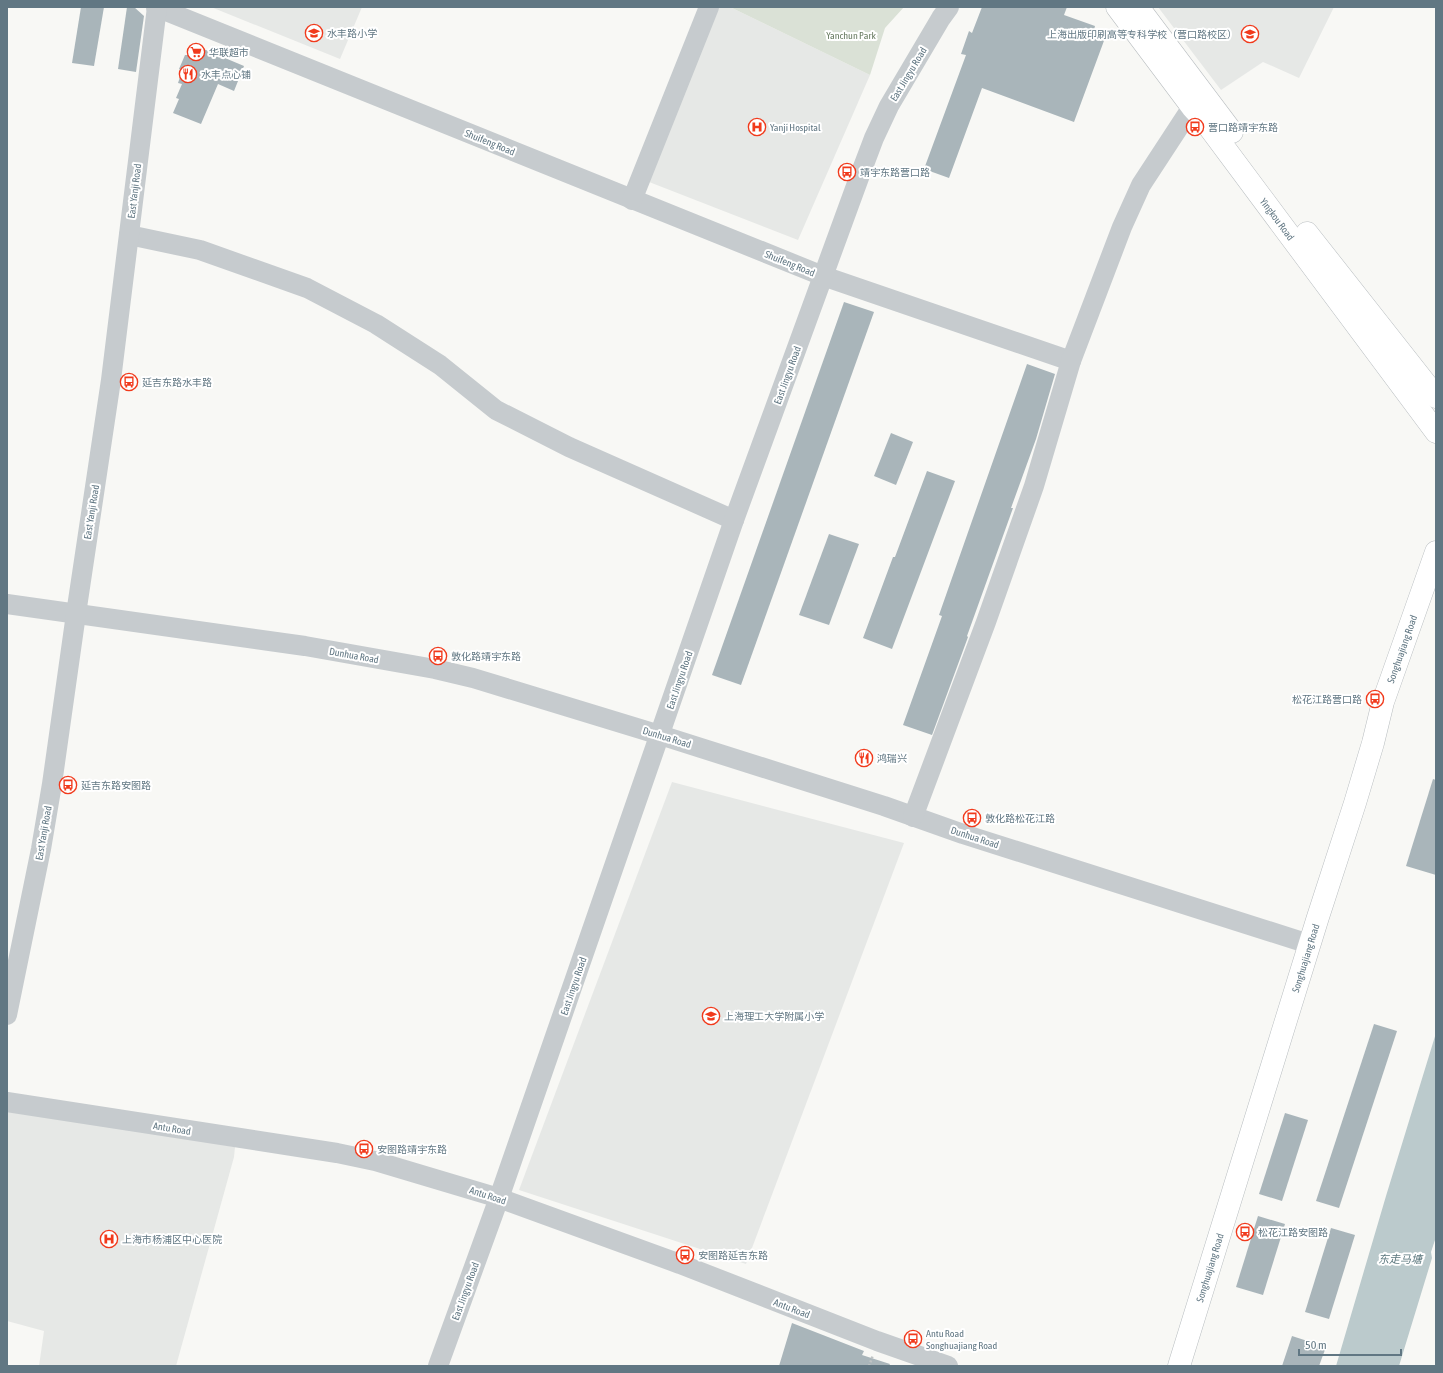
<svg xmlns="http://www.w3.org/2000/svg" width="1443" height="1373" font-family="'Asap Condensed','Noto Sans SC',sans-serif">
  <rect width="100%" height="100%" fill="#f8f8f5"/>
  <!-- built -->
  <g fill="#e6e8e6">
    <polygon points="211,7 362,7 340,59"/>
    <polygon points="718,7 730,7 870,75 798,240 644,180"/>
    <polygon points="1158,7 1334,7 1299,78 1263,62 1221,90"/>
    <polygon points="672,782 904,843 746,1264 519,1190"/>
    <polygon points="7,1108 235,1147 234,1157 176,1366 39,1366 44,1331 7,1321"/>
  </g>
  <!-- green -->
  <polygon fill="#dae1d6" points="730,7 904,7 885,28 870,75"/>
  <!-- water -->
  <polygon fill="#bbcacc" points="1436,1033 1436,1237 1431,1252 1432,1258 1399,1366 1336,1366 1386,1196"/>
  <!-- building -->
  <g fill="#a9b5ba">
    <polygon points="81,7 104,7 94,66 72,63"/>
    <polygon points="127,7 134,7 144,16 136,72 118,69"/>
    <polygon points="982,7 1067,7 1064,15 1095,26 1093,34 1105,38 1074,122 982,88 949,178 924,169 966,55 961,54 969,31 972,33"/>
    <polygon points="194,45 244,66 234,91 218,84 201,124 173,113 179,99 176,98 182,84 178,83 182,71 179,69 185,55 190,55"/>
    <polygon points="844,302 874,312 741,685 712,675"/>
    <polygon points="1027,364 1055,374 1036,439 1011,508 1013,508 967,636 968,637 932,735 903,725 942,616 939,615"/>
    <polygon points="891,433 913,442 896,485 874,476"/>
    <polygon points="927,471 955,481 892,649 863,638 893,557 895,557"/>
    <polygon points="829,534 859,544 829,625 799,615"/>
    <polygon points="1433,779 1436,780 1436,875 1406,866"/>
    <polygon points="1374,1024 1397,1031 1339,1208 1316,1201"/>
    <polygon points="1285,1113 1308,1120 1282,1201 1259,1194"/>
    <polygon points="1258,1216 1285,1224 1263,1295 1236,1287"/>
    <polygon points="1331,1228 1355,1235 1329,1319 1305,1312"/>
    <polygon points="792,1323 864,1351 862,1355 890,1364 889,1366 779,1366"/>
    <polygon points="1292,1336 1326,1347 1319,1366 1282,1366"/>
  </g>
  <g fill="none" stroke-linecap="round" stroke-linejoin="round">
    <defs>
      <g id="major">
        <path id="s1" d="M1117,7l75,100 11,12 233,313"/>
        <polyline points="1138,7 1232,132"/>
        <polyline points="1307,233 1436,397"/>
        <path id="s2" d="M1179,1366l139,-449 37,-114 18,-60 10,-41 53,-150"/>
      </g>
    </defs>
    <!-- major casing -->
    <use href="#major" stroke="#b9bec1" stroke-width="23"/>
    <!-- path -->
    <polyline stroke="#bfc3c4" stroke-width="2.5" stroke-dasharray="2 2" stroke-linecap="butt" points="869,1366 873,1355"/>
    <!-- minor -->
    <g stroke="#c6cbce" stroke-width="20">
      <polyline points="156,7 823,276 1071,361"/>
      <polyline points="632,200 709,7"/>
      <polyline points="129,235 200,250 307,288 376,324 440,365 496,410 569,447 734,520"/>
      <polyline points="7,604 305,646 435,669 473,678 660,735 884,806 963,834 1309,944"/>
      <polyline points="913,817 986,622 1034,486 1071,361 1122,227 1141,185 1192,107"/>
      <polyline points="7,1015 41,849 52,784 76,614 111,380 157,7"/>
      <polyline points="7,1102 337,1153 375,1161 499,1198 680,1264 877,1341 948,1366"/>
      <polyline points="438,1366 499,1198 734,520 860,175 874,138 889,106 941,18 949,7"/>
    </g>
    <!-- major -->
    <use href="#major" stroke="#fff" stroke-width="22"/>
  </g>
  <!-- icons -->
  <defs>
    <symbol id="school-ring" viewBox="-11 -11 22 22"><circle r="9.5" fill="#fff" stroke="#f13a1c" stroke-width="1.5"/><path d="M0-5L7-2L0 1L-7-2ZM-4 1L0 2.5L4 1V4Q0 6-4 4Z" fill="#f13a1c"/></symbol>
    <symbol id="university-ring" viewBox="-11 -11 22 22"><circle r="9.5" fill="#fff" stroke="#f13a1c" stroke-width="1.5"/><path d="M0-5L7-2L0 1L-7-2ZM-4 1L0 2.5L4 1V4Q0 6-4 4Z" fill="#f13a1c"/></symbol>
    <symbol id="supermarket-ring" viewBox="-11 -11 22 22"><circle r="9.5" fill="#fff" stroke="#f13a1c" stroke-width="1.5"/><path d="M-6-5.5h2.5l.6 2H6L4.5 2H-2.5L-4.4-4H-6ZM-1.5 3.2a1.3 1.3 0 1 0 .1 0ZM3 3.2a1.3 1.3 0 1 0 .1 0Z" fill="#f13a1c"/></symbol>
    <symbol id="restaurant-ring" viewBox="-11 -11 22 22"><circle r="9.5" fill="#fff" stroke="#f13a1c" stroke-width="1.5"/><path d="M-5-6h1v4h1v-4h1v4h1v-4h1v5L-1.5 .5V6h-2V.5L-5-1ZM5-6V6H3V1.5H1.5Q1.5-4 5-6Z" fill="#f13a1c"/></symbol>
    <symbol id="hospital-ring" viewBox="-11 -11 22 22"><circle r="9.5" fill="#fff" stroke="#f13a1c" stroke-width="1.5"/><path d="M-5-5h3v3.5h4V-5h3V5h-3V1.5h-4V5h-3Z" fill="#f13a1c"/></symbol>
    <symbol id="bus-ring" viewBox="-11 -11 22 22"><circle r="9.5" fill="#fff" stroke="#f13a1c" stroke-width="1.5"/><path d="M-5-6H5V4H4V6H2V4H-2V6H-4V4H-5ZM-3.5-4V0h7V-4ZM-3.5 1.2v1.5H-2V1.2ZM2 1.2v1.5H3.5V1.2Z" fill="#f13a1c"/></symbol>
  </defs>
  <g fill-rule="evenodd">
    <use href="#school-ring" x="304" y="23" width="20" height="20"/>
    <use href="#university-ring" x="1240" y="24" width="20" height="20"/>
    <use href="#supermarket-ring" x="186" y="42" width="20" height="20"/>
    <use href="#restaurant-ring" x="178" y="64" width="20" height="20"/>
    <use href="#hospital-ring" x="747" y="117" width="20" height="20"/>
    <use href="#bus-ring" x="1185" y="117" width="20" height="20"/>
    <use href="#bus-ring" x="837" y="162" width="20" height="20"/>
    <use href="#bus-ring" x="119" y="372" width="20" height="20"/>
    <use href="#bus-ring" x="428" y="646" width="20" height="20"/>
    <use href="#bus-ring" x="1365" y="689" width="20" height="20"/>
    <use href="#restaurant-ring" x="854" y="748" width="20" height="20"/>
    <use href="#bus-ring" x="58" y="775" width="20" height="20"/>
    <use href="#bus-ring" x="962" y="808" width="20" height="20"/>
    <use href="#school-ring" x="701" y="1006" width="20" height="20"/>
    <use href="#bus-ring" x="354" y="1139" width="20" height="20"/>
    <use href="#bus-ring" x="1235" y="1222" width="20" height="20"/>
    <use href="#hospital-ring" x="99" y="1229" width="20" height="20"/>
    <use href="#bus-ring" x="675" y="1245" width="20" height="20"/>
    <use href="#bus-ring" x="903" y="1329" width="20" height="20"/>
  </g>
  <g text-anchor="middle" stroke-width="4" stroke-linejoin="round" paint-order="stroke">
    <!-- poi labels -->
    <g font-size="10" fill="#617783" stroke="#fff" text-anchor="start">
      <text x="327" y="37">水丰路小学</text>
      <text x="1237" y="38" text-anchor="end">上海出版印刷高等专科学校（营口路校区）</text>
      <text x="209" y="56">华联超市</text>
      <text x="201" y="78">水丰点心铺</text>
      <text x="770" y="131">Yanji Hospital</text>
      <text x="1208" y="131">营口路靖宇东路</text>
      <text x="860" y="176">靖宇东路营口路</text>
      <text x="142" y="386">延吉东路水丰路</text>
      <text x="451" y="660">敦化路靖宇东路</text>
      <text x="1362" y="703" text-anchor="end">松花江路营口路</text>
      <text x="877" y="762">鸿瑞兴</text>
      <text x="81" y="789">延吉东路安图路</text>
      <text x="985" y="822">敦化路松花江路</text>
      <text x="724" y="1020">上海理工大学附属小学</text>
      <text x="377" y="1153">安图路靖宇东路</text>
      <text x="1258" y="1236">松花江路安图路</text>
      <text x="122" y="1243">上海市杨浦区中心医院</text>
      <text x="698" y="1259">安图路延吉东路</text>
      <text x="926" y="1337">Antu Road<tspan x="926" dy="12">Songhuajiang Road</tspan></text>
    </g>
    <!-- park labels -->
    <g font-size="10" fill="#677a60" stroke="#fff">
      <text x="851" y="39">Yanchun Park</text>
    </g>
    <!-- street labels -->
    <g font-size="10" fill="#617783" stroke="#fff">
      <text transform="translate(908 74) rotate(-59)" y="4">East Jingyu Road</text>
      <text transform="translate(490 142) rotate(22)" y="4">Shuifeng Road</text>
      <text transform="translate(134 191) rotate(-83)" y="4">East Yanji Road</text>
      <text dy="4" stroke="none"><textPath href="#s1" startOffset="266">Yingkou Road</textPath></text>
      <text transform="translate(790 263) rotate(22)" y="4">Shuifeng Road</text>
      <text transform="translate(787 375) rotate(-70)" y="4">East Jingyu Road</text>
      <text transform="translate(91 512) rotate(-81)" y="4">East Yanji Road</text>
      <text dy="4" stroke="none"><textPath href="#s2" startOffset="751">Songhuajiang Road</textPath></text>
      <text transform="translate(354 655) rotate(10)" y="4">Dunhua Road</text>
      <text transform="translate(679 680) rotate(-71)" y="4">East Jingyu Road</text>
      <text transform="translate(667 737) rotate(17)" y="4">Dunhua Road</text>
      <text transform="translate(43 833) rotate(-80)" y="4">East Yanji Road</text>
      <text transform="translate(975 837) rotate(18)" y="4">Dunhua Road</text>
      <text dy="4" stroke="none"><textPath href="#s2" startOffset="427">Songhuajiang Road</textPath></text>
      <text transform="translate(573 986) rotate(-71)" y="4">East Jingyu Road</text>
      <text transform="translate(172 1128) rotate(9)" y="4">Antu Road</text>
      <text transform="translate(488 1195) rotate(18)" y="4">Antu Road</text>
      <text dy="4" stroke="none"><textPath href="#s2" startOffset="103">Songhuajiang Road</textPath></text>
      <text transform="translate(465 1291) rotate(-70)" y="4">East Jingyu Road</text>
      <text transform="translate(792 1308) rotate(21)" y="4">Antu Road</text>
    </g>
    <!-- water labels -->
    <g font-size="11" font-style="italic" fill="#5b777d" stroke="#fff">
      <text x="1400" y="1263">东走马塘</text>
    </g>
  </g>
  <!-- border -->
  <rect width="1443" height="1373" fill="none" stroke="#617783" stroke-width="16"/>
  <!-- scale -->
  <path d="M1299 1349v6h102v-6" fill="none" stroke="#617783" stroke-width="2"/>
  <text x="1305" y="1349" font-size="12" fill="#617783" stroke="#ffffff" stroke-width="3" paint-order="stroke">50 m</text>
</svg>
